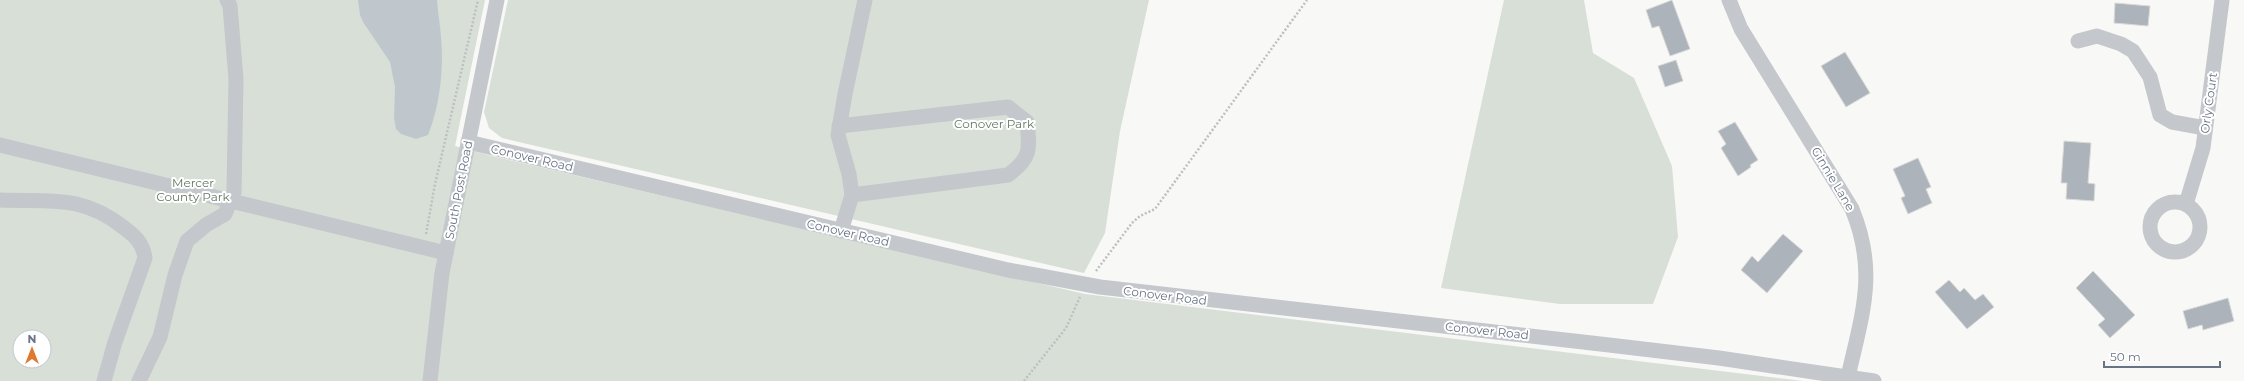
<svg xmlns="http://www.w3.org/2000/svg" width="2244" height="381" font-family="Montserrat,sans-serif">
  <rect width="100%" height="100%" fill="#f8f8f6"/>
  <!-- green -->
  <g fill="#d8dfd7" fill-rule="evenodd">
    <path d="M0,0h485l-30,146 37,10 593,138 718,87h-1803zM20,337h24v24h-24z"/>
    <polygon points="508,0 1149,0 1120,131 1105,233 1084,273 502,138 489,128 484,112"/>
    <polygon points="1504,0 1584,0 1593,53 1634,78 1672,166 1678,237 1653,304 1560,304 1441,288"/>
  </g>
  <!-- water -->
  <path fill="#bfc7cd" d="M358,0h79c1,13 3,25 4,37 3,31 -1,69 -13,98l-12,4 -15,-5 -5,-5 -2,-11 1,-31 -5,-25 -27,-40 -3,-7z"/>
  <!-- building -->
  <g fill="#adb3ba" stroke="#dadad8">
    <polygon points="1672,0 1690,49 1670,56 1659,26 1652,28 1646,10"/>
    <polygon points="2115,3 2150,6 2148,26 2114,23"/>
    <polygon points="1845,52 1870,93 1846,107 1821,66"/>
    <polygon points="1676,60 1683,81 1665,87 1658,66"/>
    <polygon points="1735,122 1758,160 1750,165 1751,167 1738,176 1721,148 1726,144 1718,131"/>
    <polygon points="2064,141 2091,143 2088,183 2095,184 2094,201 2066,199 2067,183 2061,183"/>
    <polygon points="1918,158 1931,187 1926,189 1932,203 1908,214 1901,198 1905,196 1893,169"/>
    <polygon points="1783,234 1803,251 1767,293 1741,270 1752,256 1758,262"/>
    <polygon points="2093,271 2135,315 2110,338 2098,325 2105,319 2076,288"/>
    <polygon points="1949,280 1960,292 1964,288 1975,300 1983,294 1994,307 1967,329 1935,292"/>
    <polygon points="2228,298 2234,321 2203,330 2202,325 2188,329 2183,311"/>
  </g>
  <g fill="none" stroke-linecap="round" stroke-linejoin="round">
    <!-- path -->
    <g stroke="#bebfc2" stroke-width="2.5" stroke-dasharray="2 2" stroke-linecap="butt">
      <polyline points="426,234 435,184 478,0"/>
      <polyline points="1096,271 1132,223 1140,216 1155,209 1307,0"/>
      <polyline points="1024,381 1066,328 1080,297"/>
    </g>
    <!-- minor -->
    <g stroke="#c4c7cb" stroke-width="15">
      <path d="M1729,0l12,29 111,180c26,63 10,105 -4,168"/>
      <polyline points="2078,41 2097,36 2121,44 2133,51 2150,77 2160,115 2172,122 2205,128"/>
      <path d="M839,126l169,-19 19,15c3,28 4,36 -19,53l-156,20"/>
      <polyline points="468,142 1008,270 1100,287 1609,345 1719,358 1874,381"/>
      <polyline points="0,145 446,253"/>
      <path d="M0,200c49,2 81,-6 123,27 12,9 20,16 22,31l-30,84 -11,39"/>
      <circle cx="2175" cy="227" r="25"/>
      <polyline points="2186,204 2203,148 2222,0"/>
      <polyline points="841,231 852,195 849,174 838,135 845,94 865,0"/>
      <polyline points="139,381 160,337 175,275 187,241 206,225 225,214 234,192 236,79 230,6 227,0"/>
      <polyline points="430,381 442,273 497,0"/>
    </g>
  </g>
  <g text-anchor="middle" stroke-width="4" stroke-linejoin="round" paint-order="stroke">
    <!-- street labels -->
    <g font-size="12" fill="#687386" stroke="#fff">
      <text transform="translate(2209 103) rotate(-82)" y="4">Orly Court</text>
      <text transform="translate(532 158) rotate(13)" y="4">Conover Road</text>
      <text transform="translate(1833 179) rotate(59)" y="4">Ginnie Lane</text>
      <text transform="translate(459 190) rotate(-79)" y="4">South Post Road</text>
      <text transform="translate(848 233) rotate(13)" y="4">Conover Road</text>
      <text transform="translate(1165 296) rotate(7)" y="4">Conover Road</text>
      <text transform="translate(1487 331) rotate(6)" y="4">Conover Road</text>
    </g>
    <!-- park labels -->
    <g font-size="12" fill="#637863" stroke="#fff">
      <text x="994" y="128">Conover Park</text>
      <text x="193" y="187">Mercer<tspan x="193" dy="14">County Park</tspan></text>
    </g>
  </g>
  <!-- north arrow -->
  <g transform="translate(32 349)"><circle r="19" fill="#ffffff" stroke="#c3c7cf"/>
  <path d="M0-3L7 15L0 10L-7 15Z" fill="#e0782e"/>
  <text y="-6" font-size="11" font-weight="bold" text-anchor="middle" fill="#687386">N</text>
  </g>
  <!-- scale -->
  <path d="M2104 361v6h116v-6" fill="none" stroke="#687386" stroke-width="2"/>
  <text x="2110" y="361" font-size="12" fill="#687386" stroke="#ffffff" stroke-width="3" paint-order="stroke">50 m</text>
</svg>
